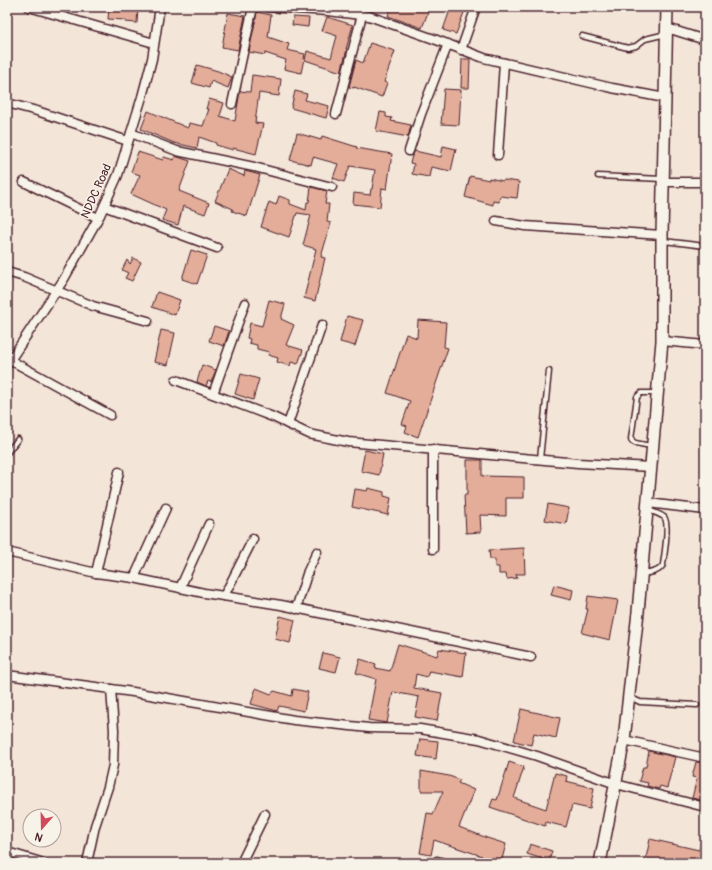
<svg xmlns="http://www.w3.org/2000/svg" width="712" height="870" font-family="Pangolin,sans-serif">
  <rect width="100%" height="100%" fill="#f3e5d8"/>
  <filter id="ink" filterUnits="userSpaceOnUse"><feTurbulence type="fractalNoise" baseFrequency=".025" numOctaves="2"/><feDisplacementMap in="SourceGraphic" scale="8" xChannelSelector="R" yChannelSelector="G"/><feConvolveMatrix kernelMatrix="1 2 1 2 8 2 1 2 1" color-interpolation-filters="sRGB"/></filter>
  <g filter="url(#ink)">
    <!-- building -->
    <g fill="#e3ad99" stroke="#4a1f2b">
      <polygon points="109,7 138,7 137,23 125,22 125,20 108,19"/>
      <polygon points="391,7 430,7 422,28 388,16"/>
      <polygon points="451,7 466,7 456,34 443,30"/>
      <polygon points="257,12 271,15 268,37 289,44 287,50 305,54 301,73 284,69 286,60 265,53 265,55 249,52"/>
      <polygon points="228,13 245,16 238,50 222,47"/>
      <polygon points="293,17 309,18 308,27 292,25"/>
      <polygon points="327,17 353,25 346,49 347,49 341,72 305,60 307,51 331,58 337,36 322,31"/>
      <polygon points="370,43 395,51 384,82 387,83 382,97 354,87 354,88 349,87 356,60 363,63"/>
      <polygon points="462,59 470,59 469,88 461,88"/>
      <polygon points="197,65 218,71 232,77 228,88 211,81 209,88 192,83"/>
      <polygon points="252,75 281,79 279,96 259,93 255,123 263,124 256,154 233,148 233,150 216,145 216,143 199,137 197,148 174,143 141,129 148,111 188,128 189,123 203,126 209,109 206,109 209,99 224,103 220,116 235,121 240,91 250,92"/>
      <polygon points="444,89 461,90 459,125 441,124"/>
      <polygon points="295,91 307,94 305,100 329,106 326,118 291,108"/>
      <polygon points="380,112 386,113 386,117 392,118 391,121 411,125 408,137 376,131"/>
      <polygon points="297,133 321,140 322,136 357,147 356,148 392,154 387,189 382,188 380,207 353,204 354,193 370,195 371,189 372,189 375,170 350,166 344,182 333,178 338,164 313,157 311,165 290,160"/>
      <polygon points="443,146 456,149 451,171 431,167 429,177 412,174 414,164 410,163 412,156 415,151 441,157"/>
      <polygon points="138,152 163,160 164,157 174,160 175,156 190,161 179,191 209,203 205,214 183,206 178,225 162,220 166,210 131,194 140,175 131,172"/>
      <polygon points="228,169 244,176 245,171 260,175 247,216 232,211 233,209 215,201"/>
      <polygon points="470,176 489,180 489,178 503,181 504,180 519,182 517,198 500,196 499,202 493,201 493,205 465,197"/>
      <polygon points="311,187 327,191 325,204 329,204 327,222 331,223 321,257 325,258 315,301 304,298 316,249 303,245 311,215 297,213 289,237 261,227 269,202 276,205 279,196 290,200 290,204 306,210 307,202 309,202"/>
      <polygon points="191,250 207,255 197,284 182,279"/>
      <polygon points="133,258 141,262 132,281 125,278 128,273 122,270 127,260 130,264"/>
      <polygon points="157,292 180,300 175,315 152,307"/>
      <polygon points="269,300 285,304 281,319 294,325 286,345 303,350 298,364 291,362 290,366 277,362 278,358 268,355 269,352 257,349 257,345 249,343 250,339 247,338 250,323 262,326"/>
      <polygon points="347,316 363,320 355,346 340,342"/>
      <polygon points="418,320 446,322 444,347 448,348 418,437 405,432 407,426 402,424 410,401 387,393 406,334 417,338"/>
      <polygon points="214,326 229,331 224,346 209,341"/>
      <polygon points="161,330 175,333 168,365 154,362"/>
      <polygon points="202,365 216,370 211,382 208,381 206,386 197,382"/>
      <polygon points="241,374 259,379 253,400 235,394"/>
      <polygon points="365,450 383,454 379,475 361,471"/>
      <polygon points="467,460 482,460 482,476 524,477 524,498 506,498 506,516 480,515 481,532 466,533 464,495 467,495"/>
      <polygon points="368,488 384,492 384,496 391,498 388,515 352,507 355,489 367,491"/>
      <polygon points="548,504 569,508 566,524 545,520"/>
      <polygon points="524,548 525,574 516,574 517,578 507,579 506,574 499,574 499,567 495,567 495,559 490,559 489,550"/>
      <polygon points="554,585 573,590 571,600 551,595"/>
      <polygon points="588,596 618,600 610,640 582,633 588,609 586,609"/>
      <polygon points="280,616 295,620 290,643 275,639"/>
      <polygon points="398,644 437,656 439,649 466,653 463,677 429,671 427,677 416,674 414,688 442,693 437,721 415,717 419,697 393,692 387,723 368,720 376,679 356,673 360,659 376,664 375,668 390,671"/>
      <polygon points="323,653 340,657 336,672 319,668"/>
      <polygon points="256,688 271,694 274,691 292,696 293,689 308,692 304,711 279,706 277,711 251,704"/>
      <polygon points="521,709 560,718 556,738 534,733 531,745 514,741"/>
      <polygon points="420,739 438,741 436,759 417,756"/>
      <polygon points="649,751 675,757 667,788 660,786 659,789 647,786 648,783 639,781 643,767 646,767"/>
      <polygon points="509,762 524,767 514,798 546,809 555,773 567,776 566,781 594,788 590,809 572,805 566,827 546,822 545,826 490,807 493,799 497,800"/>
      <polygon points="696,762 705,763 705,801 692,798 697,778 692,777"/>
      <polygon points="421,771 449,776 460,780 458,783 474,790 459,827 487,838 506,844 501,863 494,861 493,863 485,863 486,859 481,857 482,856 434,840 431,855 420,853 427,813 433,814 443,791 421,791"/>
      <polygon points="703,834 705,834 705,863 645,863 650,839 699,850"/>
      <polygon points="530,844 552,851 549,861 527,854"/>
    </g>
    <g fill="none" stroke-linecap="round" stroke-linejoin="round">
      <defs>
        <g id="lane">
          <polyline points="582,36 628,48 636,46 645,39 666,34"/>
          <polyline points="598,176 662,179"/>
          <polyline points="664,241 705,246"/>
          <polyline points="651,446 635,443 632,441 631,439 637,397 641,393 657,393"/>
          <polyline points="7,453 18,439"/>
          <polyline points="540,459 549,371"/>
          <path d="M642,574c8,-1 17,-2 21,-9 1,-9 7,-42 1,-48 -4,-3 -11,-5 -15,-7"/>
          <polyline points="629,697 640,702 697,705"/>
        </g>
        <g id="street">
          <polyline points="29,7 154,43"/>
          <polyline points="267,7 328,11 369,16 434,39 484,58 612,88 665,98"/>
          <polyline points="667,28 705,40"/>
          <polyline points="461,50 476,7"/>
          <polyline points="7,103 37,111 128,141"/>
          <polyline points="232,104 253,7"/>
          <polyline points="336,114 362,15"/>
          <polyline points="131,133 177,151 254,167 332,187"/>
          <polyline points="409,151 421,114 448,44"/>
          <polyline points="498,155 504,63"/>
          <polyline points="24,182 98,218"/>
          <polyline points="663,182 705,182"/>
          <polyline points="104,206 217,248"/>
          <polyline points="496,221 525,226 662,235"/>
          <polyline points="7,272 24,277 93,306 148,321"/>
          <polyline points="662,341 705,345"/>
          <polyline points="10,360 110,415"/>
          <polyline points="7,365 64,279 100,215 118,175 142,97 152,59 160,7"/>
          <polyline points="176,380 273,417 309,434 348,442 578,463 651,467"/>
          <polyline points="213,394 245,303"/>
          <polyline points="288,424 322,325"/>
          <polyline points="433,449 433,549"/>
          <polyline points="648,503 705,510"/>
          <polyline points="7,552 96,573 134,578 204,593 281,605 531,657"/>
          <polyline points="96,573 119,472"/>
          <polyline points="134,578 166,508"/>
          <polyline points="180,588 209,524"/>
          <polyline points="224,596 253,539"/>
          <polyline points="296,609 308,571 317,552"/>
          <polyline points="7,675 133,692 294,720 369,728 420,729 479,739 537,756 616,784 705,807"/>
          <polyline points="624,740 705,758"/>
          <polyline points="7,852 44,863"/>
          <polyline points="437,861 444,863"/>
          <polyline points="87,863 95,826 108,787 113,765 114,730 111,689"/>
          <polyline points="241,863 265,814"/>
        </g>
        <polyline id="secondary" points="600,863 624,740 638,612 662,341 662,235 667,7"/>
      </defs>
      <!-- lane casing -->
      <use href="#lane" stroke="#4a1f2b" stroke-width="7"/>
      <!-- street casing -->
      <use href="#street" stroke="#4a1f2b" stroke-width="11"/>
      <!-- secondary casing -->
      <use href="#secondary" stroke="#4a1f2b" stroke-width="14"/>
      <!-- lane -->
      <use href="#lane" stroke="#f7f3e8" stroke-width="4"/>
      <!-- street -->
      <use href="#street" stroke="#f7f3e8" stroke-width="8"/>
      <!-- secondary -->
      <use href="#secondary" stroke="#f7f3e8" stroke-width="11"/>
    </g>
  </g>
  <g text-anchor="middle" stroke-width="3" stroke-linejoin="round" paint-order="stroke">
    <!-- street labels -->
    <g font-size="12" fill="#4a1f2b" stroke="#f7f3e8">
      <text transform="translate(96 191) rotate(-66)" y="4">NDDC Road</text>
    </g>
  </g>
  <!-- margin -->
  <rect width="712" height="870" fill="none" stroke="#f7f3e8" stroke-width="24"/>
  <rect x="12" y="12" width="688" height="846" fill="none" stroke="#4a1f2b" stroke-width="1.5" filter="url(#ink)"/>
  <!-- north arrow -->
  <g transform="translate(42 828) rotate(200)"><circle r="19" fill="#f7f3e8" stroke="#b29e9c"/>
  <path d="M0-3L7 15L0 10L-7 15Z" fill="#d1495b"/>
  <text y="-6" font-size="11" font-weight="bold" text-anchor="middle" fill="#4a1f2b">N</text>
  </g>
</svg>
